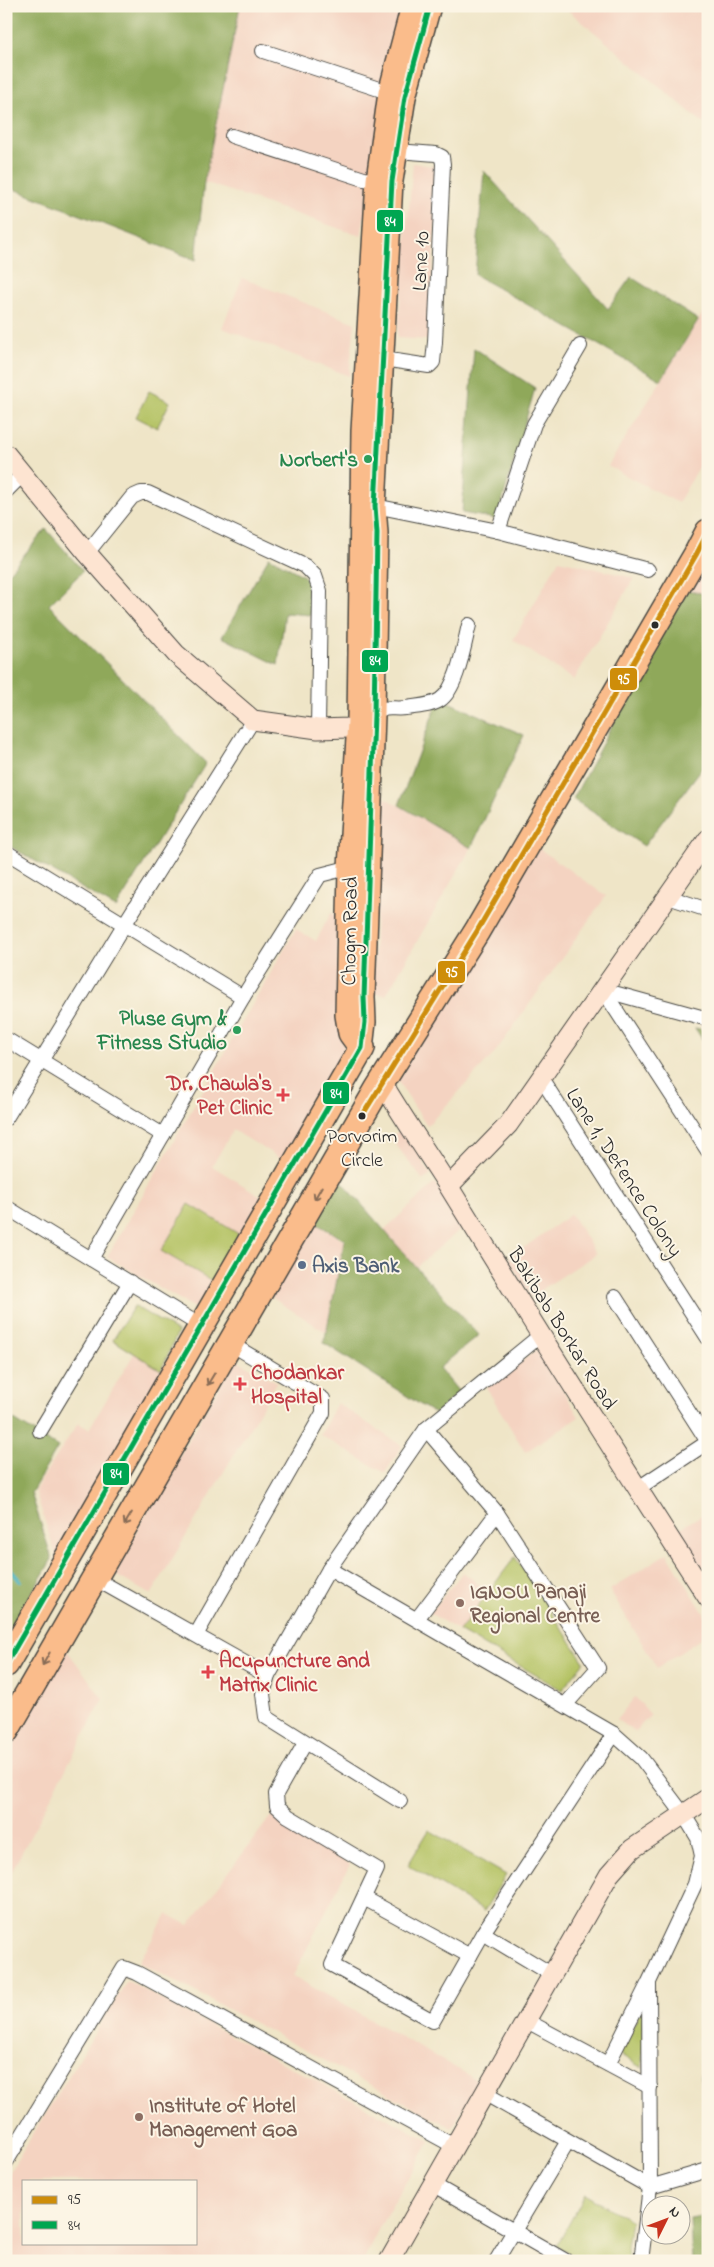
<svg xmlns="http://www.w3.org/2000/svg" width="714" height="2267" font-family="'Indie Flower',sans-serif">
  <rect width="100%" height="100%" fill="#fcf5e5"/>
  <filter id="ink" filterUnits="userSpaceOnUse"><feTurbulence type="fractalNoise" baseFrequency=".02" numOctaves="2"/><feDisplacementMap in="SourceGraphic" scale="10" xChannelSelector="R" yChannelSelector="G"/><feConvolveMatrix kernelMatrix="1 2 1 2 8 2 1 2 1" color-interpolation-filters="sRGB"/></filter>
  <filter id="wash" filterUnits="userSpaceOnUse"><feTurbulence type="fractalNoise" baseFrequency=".0096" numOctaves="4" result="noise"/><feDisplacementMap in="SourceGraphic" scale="20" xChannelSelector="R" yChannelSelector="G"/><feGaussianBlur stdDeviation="1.12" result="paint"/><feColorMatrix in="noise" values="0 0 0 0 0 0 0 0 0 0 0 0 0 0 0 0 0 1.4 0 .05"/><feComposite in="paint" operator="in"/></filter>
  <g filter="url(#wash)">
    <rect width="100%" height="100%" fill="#efe5c7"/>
    <!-- built -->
    <g fill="#f4d3c1" fill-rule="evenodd">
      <polygon points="240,6 404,6 361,236 204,182"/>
      <polygon points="563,6 708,6 708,127"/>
      <polygon points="413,163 439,167 428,340 397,338"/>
      <polygon points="242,278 355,323 349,376 222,328"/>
      <polygon points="708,305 708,452 678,503 608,466"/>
      <polygon points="559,560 634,578 574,680 513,640"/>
      <polygon points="701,561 708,563 708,595 684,589"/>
      <polygon points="382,796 471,848 386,995 372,993"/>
      <polygon points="537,847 606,896 494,1054 427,1126 395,1077"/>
      <polygon points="331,913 338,915 338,977 344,1049 326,1088 285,1161 233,1130 212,1166 264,1198 242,1236 162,1251 214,1282 196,1309 107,1257 296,929 316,941"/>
      <polygon points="403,1129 431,1175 423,1180 390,1137"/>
      <polygon points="435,1183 463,1227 416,1267 384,1230"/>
      <polygon points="571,1214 596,1254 530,1297 508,1259"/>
      <polygon points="312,1221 344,1241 326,1332 271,1297"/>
      <polygon points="538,1349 579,1417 525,1452 486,1387"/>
      <polygon points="135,1352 163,1370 57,1559 35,1490 78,1423 89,1429"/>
      <polygon points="235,1359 277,1382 151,1595 112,1573"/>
      <polygon points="337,1403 402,1446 385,1473 320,1435"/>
      <polygon points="708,1511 708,1564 699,1570 674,1532"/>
      <polygon points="667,1553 708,1620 708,1634 657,1668 610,1590"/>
      <polygon points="463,1572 488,1592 459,1631 430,1613"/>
      <polygon points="63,1645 103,1699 6,1882 6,1747"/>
      <polygon points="635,1697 651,1715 634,1732 617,1719"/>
      <polygon points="271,1816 350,1864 293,1976 479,2081 452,2128 139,1962 167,1914 189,1925"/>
      <path d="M127,1981l303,160 -51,87 -16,33h-357v-83zM24,2181h172v62h-172z"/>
    </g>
    <!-- green -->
    <g fill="#b4c264" stroke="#707648">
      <polygon points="149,391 170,402 157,428 136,417"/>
      <polygon points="189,1204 242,1236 214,1282 161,1251"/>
      <polygon points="134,1306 178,1332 161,1370 113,1340"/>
      <polygon points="515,1557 584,1662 562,1690 459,1631"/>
      <polygon points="429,1830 506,1875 484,1911 408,1865"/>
      <polygon points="644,2005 642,2068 618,2053"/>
      <polygon points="585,2194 631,2221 627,2247 628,2261 582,2261 557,2246"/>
    </g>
    <!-- forest -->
    <g fill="#8fa85a" stroke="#5d6a42">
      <polygon points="6,6 240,6 204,182 196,260 6,186"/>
      <polygon points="484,171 608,309 631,277 698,320 661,380 475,275"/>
      <polygon points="474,348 535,388 497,519 462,513"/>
      <polygon points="46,529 83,571 49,605 206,763 116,908 6,844 6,576"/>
      <polygon points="269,557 304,576 313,592 311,615 285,613 278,665 222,637"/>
      <polygon points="684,589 708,595 708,760 644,846 573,799"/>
      <polygon points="439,698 524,735 471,848 399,805"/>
      <polygon points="695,1028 708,1031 708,1048"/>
      <polygon points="337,1176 416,1267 479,1335 439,1368 459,1392 435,1414 324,1343 345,1240 312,1221"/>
      <polygon points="6,1415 58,1447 31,1493 52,1559 6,1637"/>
      <polygon points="703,2036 708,2043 708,2082 701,2083"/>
      <polygon points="708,2216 708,2261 692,2261 690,2219"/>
    </g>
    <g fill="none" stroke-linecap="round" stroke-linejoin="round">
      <!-- stream -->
      <polyline stroke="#3fafbb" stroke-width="4" points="6,1564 20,1581"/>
    </g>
  </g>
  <g filter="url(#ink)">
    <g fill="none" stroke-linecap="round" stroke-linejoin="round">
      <defs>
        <g id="street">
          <polyline points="263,51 397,95"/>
          <polyline points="232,136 364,179 384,181"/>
          <polyline points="383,359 429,366 433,362 435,342 443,164 442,157 436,154 397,151"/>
          <polyline points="6,491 22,475"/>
          <polyline points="375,506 498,531 648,570"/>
          <polyline points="498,531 534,424 580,346"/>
          <polyline points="87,553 132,497 141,493 148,493 305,566 315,576 320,591 318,729"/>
          <path d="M374,715c14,-11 16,-5 32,-7 11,-2 25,-2 34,-8 17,-11 24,-55 29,-75"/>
          <polyline points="6,852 243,997"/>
          <polyline points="668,897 708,910"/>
          <polyline points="603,990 708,1151"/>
          <polyline points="603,990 708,1019"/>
          <polyline points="6,1039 163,1135"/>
          <polyline points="541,1078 708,1338"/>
          <polyline points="6,1118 124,925 253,720"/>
          <polyline points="6,1207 91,1259"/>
          <polyline points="615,1297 708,1442"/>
          <polyline points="201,1326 91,1259 243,997 320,875 355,866"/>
          <polyline points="426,1429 497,1513 598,1668 566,1704"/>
          <polyline points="40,1431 130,1282"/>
          <polyline points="637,1489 708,1442"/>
          <polyline points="329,1569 614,1734 641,1758 684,1815 698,1838 702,1856 695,1884 649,1982 650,2187 641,2261"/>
          <polyline points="94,1578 268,1676"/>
          <polyline points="417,1619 497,1513"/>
          <polyline points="196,1635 323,1413 323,1399 231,1344"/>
          <polyline points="305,1743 276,1794 277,1806 288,1816 377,1869 332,1965 433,2021 483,1933 614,1734"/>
          <polyline points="400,1801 266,1717 263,1694 268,1676 329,1569 426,1429 541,1335"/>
          <polyline points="364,1898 470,1956"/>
          <polyline points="483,1933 553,1975"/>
          <polyline points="527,2021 650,2087"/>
          <polyline points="608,2064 648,1984"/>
          <polyline points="484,2093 650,2187 708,2170"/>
          <polyline points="6,2162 124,1968 137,1973 454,2146"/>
          <polyline points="432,2184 566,2261"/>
          <polyline points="496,2261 568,2141"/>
        </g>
        <g id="secondary">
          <polyline points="6,454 87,553 176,654 253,720 318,729 349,728 370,717"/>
          <path d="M382,1082c21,36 45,70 67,105 85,138 171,275 259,411"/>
          <polyline points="449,1186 508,1125 708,839"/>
          <polyline points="389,2261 609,1875 632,1849 708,1798"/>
        </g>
        <polyline id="primary" points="362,1048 365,1022 364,997 374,715 377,533 375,506 392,181 405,97 430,6"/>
        <g id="highway">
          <polyline points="6,1664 362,1048 351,1033 348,1015 351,867 360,722 364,431 379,180 391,93 414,6"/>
          <polyline points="6,1731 377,1090 477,931 696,555 708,532"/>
        </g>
      </defs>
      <!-- street casing -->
      <use href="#street" stroke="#484742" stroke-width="16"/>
      <!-- secondary casing -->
      <use href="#secondary" stroke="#484742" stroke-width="21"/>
      <!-- primary casing -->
      <use href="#primary" stroke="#484742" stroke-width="24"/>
      <!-- highway casing -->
      <use href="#highway" stroke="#484742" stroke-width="28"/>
      <!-- street -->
      <use href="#street" stroke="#fff" stroke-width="14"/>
      <!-- secondary -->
      <use href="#secondary" stroke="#fde4d1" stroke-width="19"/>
      <!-- primary -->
      <use href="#primary" stroke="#fabc8b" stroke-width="21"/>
      <!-- highway -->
      <use href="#highway" stroke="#fabc8b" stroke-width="25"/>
      <defs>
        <polyline id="bus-1" points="362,1116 477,931 696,555 708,532"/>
        <polyline id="bus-2" points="6,1664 362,1048 365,1022 364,997 374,715 377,533 375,506 392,181 405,97 430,6"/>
      </defs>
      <!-- bus-1 casing -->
      <use href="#bus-1" stroke="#fcf5e5" stroke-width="9"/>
      <!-- bus-2 casing -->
      <use href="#bus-2" stroke="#fcf5e5" stroke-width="9"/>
      <!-- bus-1 -->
      <use href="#bus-1" stroke="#ce8d09" stroke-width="5"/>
      <!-- bus-2 -->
      <use href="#bus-2" stroke="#00a651" stroke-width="5"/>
    </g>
    <!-- one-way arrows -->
    <defs><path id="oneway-shaft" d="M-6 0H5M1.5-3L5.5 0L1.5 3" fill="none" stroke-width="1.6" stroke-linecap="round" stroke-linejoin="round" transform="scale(1.25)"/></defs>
    <g stroke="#886c56">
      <use href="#oneway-shaft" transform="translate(318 1193) rotate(120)"/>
      <use href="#oneway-shaft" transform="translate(211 1379) rotate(121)"/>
      <use href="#oneway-shaft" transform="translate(128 1519) rotate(121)"/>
      <use href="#oneway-shaft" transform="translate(46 1659) rotate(119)"/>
    </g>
  </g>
  <!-- markers -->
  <g fill="#2e9e5b" stroke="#fcf5e5" stroke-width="2">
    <circle cx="368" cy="459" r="5"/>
    <circle cx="237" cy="1030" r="5"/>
  </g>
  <g fill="#2b2b2b" stroke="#fcf5e5" stroke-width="2">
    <circle cx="655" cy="625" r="4.5"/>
    <circle cx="362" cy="1116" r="4.5"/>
  </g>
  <g fill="#e0444e" stroke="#fcf5e5" stroke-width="2">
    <path d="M280.5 1087.5h5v5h5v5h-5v5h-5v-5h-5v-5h5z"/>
    <path d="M237.5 1376.5h5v5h5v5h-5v5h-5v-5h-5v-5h5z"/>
    <path d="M205.5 1664.5h5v5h5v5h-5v5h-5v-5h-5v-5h5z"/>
  </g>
  <circle fill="#5c6f8a" stroke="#fcf5e5" stroke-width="2" cx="302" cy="1265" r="5"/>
  <g fill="#8d6e63" stroke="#fcf5e5" stroke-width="2">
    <circle cx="460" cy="1603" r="5"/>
    <circle cx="139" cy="2117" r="5"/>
  </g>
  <g text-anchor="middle" stroke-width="4" stroke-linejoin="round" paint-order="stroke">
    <!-- bus labels -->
    <g font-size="20" fill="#2b2b2b" stroke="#fcf5e5">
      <text x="362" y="1142">Porvorim<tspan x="362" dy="24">Circle</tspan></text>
    </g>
    <!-- street labels -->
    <g font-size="21" fill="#2b2b2b" stroke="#fcf5e5">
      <text transform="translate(420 261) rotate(-87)" y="7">Lane 10</text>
      <text transform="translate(349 931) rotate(-89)" y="7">Chogm Road</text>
      <text transform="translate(625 1172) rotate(57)" y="7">Lane 1, Defence Colony</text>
      <text transform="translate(563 1328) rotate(58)" y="7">Bakibab Borkar Road</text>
    </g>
    <!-- leisure labels -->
    <g font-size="21" font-weight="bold" fill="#27864d" stroke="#fcf5e5" text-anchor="end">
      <text x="358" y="466">Norbert's</text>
      <text x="227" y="1025">Pluse Gym &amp;<tspan x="227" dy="24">Fitness Studio</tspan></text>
    </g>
    <!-- health labels -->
    <g font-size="21" font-weight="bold" fill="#be3a42" stroke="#fcf5e5" text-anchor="start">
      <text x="272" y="1090" text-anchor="end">Dr. Chawla's<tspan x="272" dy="24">Pet Clinic</tspan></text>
      <text x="251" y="1379">Chodankar<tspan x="251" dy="24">Hospital</tspan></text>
      <text x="219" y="1667">Acupuncture and<tspan x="219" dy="24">Matrix Clinic</tspan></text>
    </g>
    <!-- service labels -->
    <g font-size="21" font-weight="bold" fill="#4e5e75" stroke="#fcf5e5" text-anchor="start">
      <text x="312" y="1272">Axis Bank</text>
    </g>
    <!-- education labels -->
    <g font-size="21" font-weight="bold" fill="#785e54" stroke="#fcf5e5" text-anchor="start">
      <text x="470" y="1598">IGNOU Panaji<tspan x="470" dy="24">Regional Centre</tspan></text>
      <text x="149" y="2112">Institute of Hotel<tspan x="149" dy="24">Management Goa</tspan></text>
    </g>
  </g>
  <g stroke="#fcf5e5" stroke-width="2">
    <rect x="376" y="209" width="28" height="24" rx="5" fill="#00a651"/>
    <rect x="361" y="649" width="28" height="24" rx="5" fill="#00a651"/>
    <rect x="609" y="667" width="29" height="24" rx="5" fill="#ce8d09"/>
    <rect x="437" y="960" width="29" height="24" rx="5" fill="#ce8d09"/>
    <rect x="322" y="1081" width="28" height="24" rx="5" fill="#00a651"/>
    <rect x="102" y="1462" width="28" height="24" rx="5" fill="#00a651"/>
  </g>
  <g font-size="14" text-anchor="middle" font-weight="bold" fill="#fff">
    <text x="390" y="226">84</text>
    <text x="375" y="665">84</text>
    <text x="624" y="684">95</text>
    <text x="452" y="977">95</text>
    <text x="336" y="1098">84</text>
    <text x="116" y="1478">84</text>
  </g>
  <!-- margin -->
  <rect width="714" height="2267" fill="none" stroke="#fcf5e5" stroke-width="25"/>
  <!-- legend -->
  <rect x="22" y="2180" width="175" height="65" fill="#fcf5e5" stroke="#a8a49b"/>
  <rect x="32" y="2196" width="25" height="8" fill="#ce8d09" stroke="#a8a49b"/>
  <text x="68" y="2204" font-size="15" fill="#2b2b2b">95</text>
  <rect x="32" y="2221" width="25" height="8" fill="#00a651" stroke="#a8a49b"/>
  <text x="68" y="2230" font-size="15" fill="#2b2b2b">84</text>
  <!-- north arrow -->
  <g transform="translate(666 2220) rotate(48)"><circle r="24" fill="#fcf5e5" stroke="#a8a49b"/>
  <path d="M0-4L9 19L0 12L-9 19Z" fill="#c8321e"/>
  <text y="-8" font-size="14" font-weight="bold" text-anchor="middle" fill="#2b2b2b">N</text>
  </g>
</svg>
